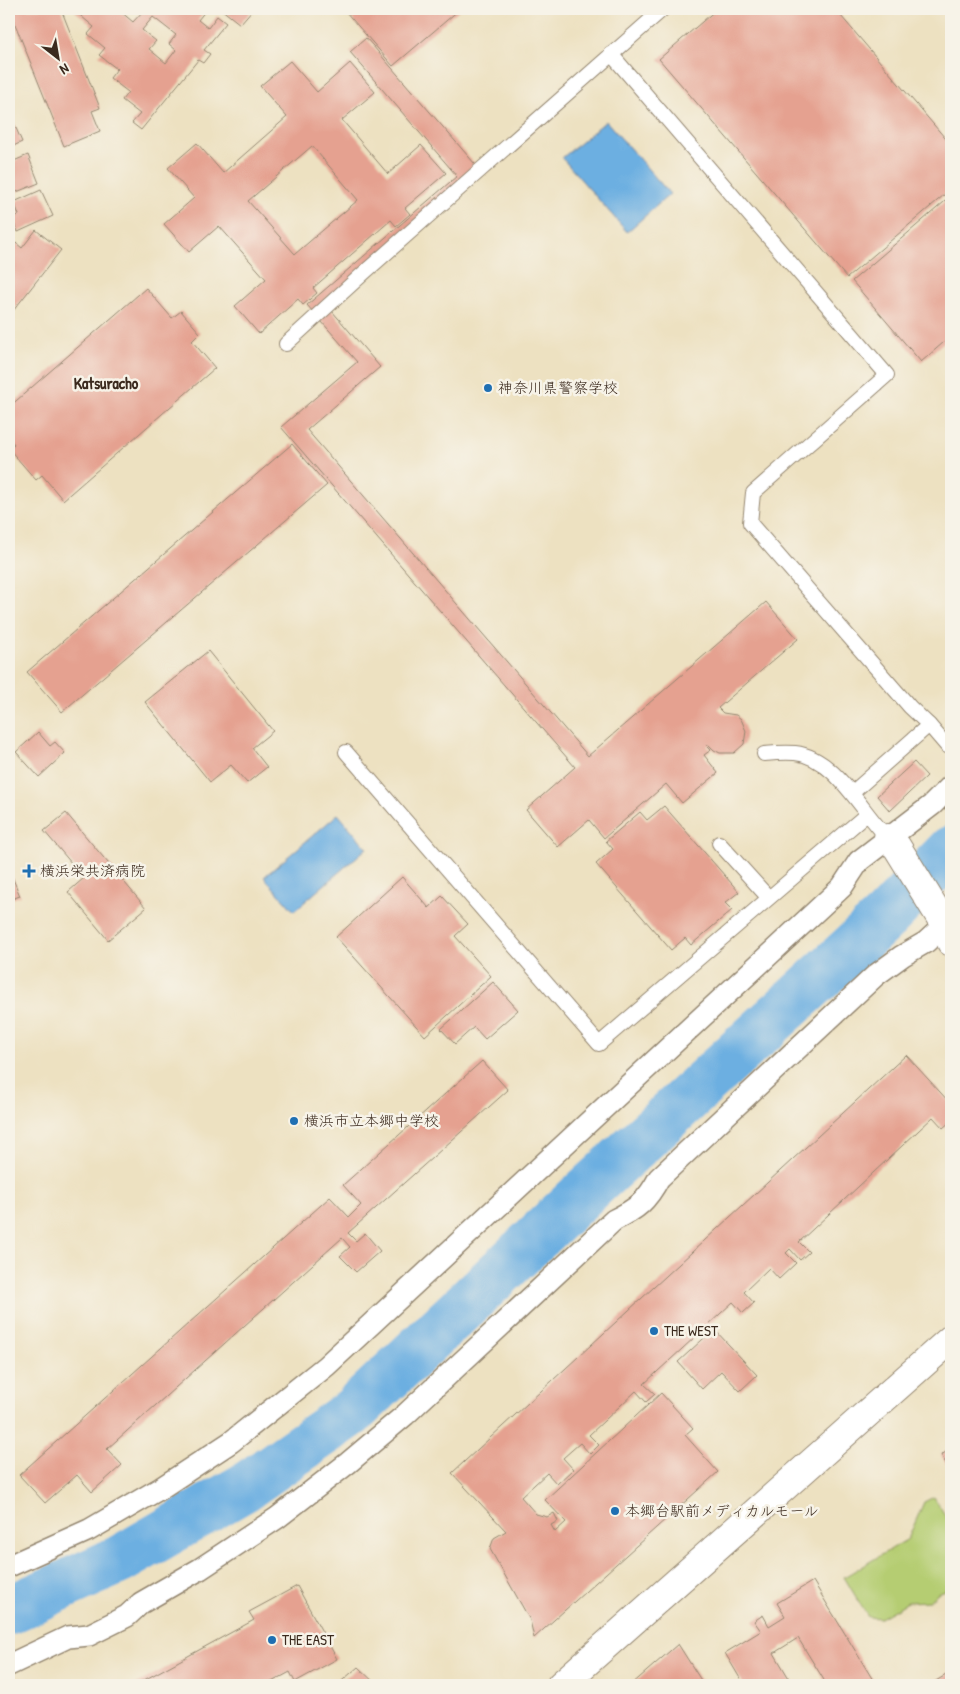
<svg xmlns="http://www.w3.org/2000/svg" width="960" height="1694" font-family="'Patrick Hand','Klee One',sans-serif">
  <rect width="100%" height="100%" fill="#f7f3e8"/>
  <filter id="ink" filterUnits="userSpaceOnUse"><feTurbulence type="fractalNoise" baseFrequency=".02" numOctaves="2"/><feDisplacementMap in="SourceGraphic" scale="10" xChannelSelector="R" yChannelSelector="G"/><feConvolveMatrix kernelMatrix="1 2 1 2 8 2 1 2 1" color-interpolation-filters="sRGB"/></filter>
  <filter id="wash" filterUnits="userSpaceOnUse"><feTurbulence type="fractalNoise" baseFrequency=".0096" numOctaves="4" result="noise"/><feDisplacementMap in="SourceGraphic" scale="20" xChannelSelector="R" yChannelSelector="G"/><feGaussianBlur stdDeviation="1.12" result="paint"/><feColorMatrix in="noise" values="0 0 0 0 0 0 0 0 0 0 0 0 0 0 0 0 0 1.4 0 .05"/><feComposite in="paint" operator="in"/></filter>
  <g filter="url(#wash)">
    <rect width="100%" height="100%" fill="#ede1c1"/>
    <!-- green -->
    <polygon fill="#b5cd72" stroke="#787c48" points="934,1497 951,1525 951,1588 939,1592 929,1601 908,1602 880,1618 868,1617 844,1577 908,1539 924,1502"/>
    <!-- water -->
    <g fill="#6cafe1" stroke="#546c80">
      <polygon points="606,121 670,194 627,232 562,158"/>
      <polygon points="338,814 367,848 294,911 264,877"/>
    </g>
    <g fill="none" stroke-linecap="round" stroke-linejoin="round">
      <!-- river -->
      <polyline stroke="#6cafe1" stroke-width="49" points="9,1610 119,1560 245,1487 351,1413 584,1193 886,917 951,850"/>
    </g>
    <g id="blocks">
      <!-- building -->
      <g fill="#e5a190" fill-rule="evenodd">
        <polygon points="9,9 61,9 100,108 92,111 100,131 64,146"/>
        <path d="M76,9h46l-2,2 13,11 11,-12 -2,-1h63l1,1 -8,10 10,8 9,-12 9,7 -22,27 6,4 -7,9 -5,-3 -57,70 -9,-7 8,-9 -18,-14 6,-8 -18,-14 7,-9 -18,-14 6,-7 -17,-14 6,-7 -19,-16zM153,17l23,18 -7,9 7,6 -10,13 -17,-14 7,-8 -14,-11z"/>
        <polygon points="221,9 253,9 240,24"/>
        <polygon points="347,9 460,9 393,66 345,11"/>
        <polygon points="717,9 835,9 951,145 951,189 847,278 659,59"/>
        <polygon points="366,38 481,171 326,304 380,367 307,430 588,756 766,602 798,639 718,708 723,713 736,715 741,719 746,731 744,744 734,753 720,753 714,750 709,745 707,746 711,750 704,755 718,773 682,803 666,784 604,838 589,820 558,847 526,810 575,767 281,427 357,362 307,305 457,176 350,52"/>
        <path d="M290,61l27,31 33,-29 25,29 -33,28 46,54 33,-29 25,28 -41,35 5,6 -14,12 -5,-6 -78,68 4,5 -14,12 -5,-6 -39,35 -24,-28 31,-27 -47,-53 -30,26 -25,-28 30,-26 -26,-30 29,-25 26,30 64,-56 -27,-31zM312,146l46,54 -63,54 -47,-53z"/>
        <polygon points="9,112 22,142 9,148"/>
        <polygon points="28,155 39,183 9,195 9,163"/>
        <polygon points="41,190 53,216 18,232 11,218 19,215 14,202"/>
        <polygon points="951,196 951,336 921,362 852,281"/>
        <polygon points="9,222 14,234 9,236"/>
        <polygon points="36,230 61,250 13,311 9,307 9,253 16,243 22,248"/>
        <polygon points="146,288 172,318 181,311 200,333 192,341 215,368 63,500 42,475 36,480 9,449 14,444 9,438 9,407"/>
        <polygon points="292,444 327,485 62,712 27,672"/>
        <polygon points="208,651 273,731 252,748 267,767 247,783 231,765 210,782 145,702"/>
        <polygon points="38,732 50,746 55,742 65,753 39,777 16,752"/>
        <polygon points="914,762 927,776 890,811 877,796"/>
        <polygon points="664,806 739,892 725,903 732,910 691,945 685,938 671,950 596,864 613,849 606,841 640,812 647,820"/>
        <polygon points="66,813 146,908 108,940 68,892 84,878 44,831"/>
        <polygon points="9,869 20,896 9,900"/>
        <polygon points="402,877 429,908 442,896 468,924 455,936 491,976 425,1036 336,937"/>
        <polygon points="493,982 518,1010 485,1039 474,1027 455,1044 441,1029"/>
        <polygon points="906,1055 951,1104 951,1121 943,1128 933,1117 799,1242 809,1252 800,1260 790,1249 786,1253 796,1263 779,1279 769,1268 744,1292 754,1303 743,1313 733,1302 644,1384 655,1394 646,1402 636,1391 589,1435 599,1445 590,1454 580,1443 563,1458 573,1469 557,1484 547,1473 521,1497 536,1514 547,1517 554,1513 558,1521 551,1525 555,1532 566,1522 545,1500 661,1393 693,1428 685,1435 718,1472 534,1638 530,1620 490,1549 494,1538 506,1531 452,1473"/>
        <polygon points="482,1061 508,1090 348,1233 356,1241 365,1233 380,1251 356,1272 340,1256 350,1247 342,1238 107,1449 122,1465 92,1492 77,1475 45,1503 19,1475 330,1197 349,1217 361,1205 343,1185"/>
        <polygon points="714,1329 757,1375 740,1391 721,1371 702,1389 678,1362"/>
        <polygon points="951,1449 951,1472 941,1455"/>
        <polygon points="813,1581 876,1685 827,1685 798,1638 774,1653 793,1685 744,1685 725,1653 761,1631 754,1621 763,1615 769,1626 785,1616 777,1603"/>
        <polygon points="297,1586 337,1659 295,1682 290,1672 266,1685 135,1685 254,1620 249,1612"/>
        <polygon points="678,1644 704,1685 631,1685"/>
        <polygon points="358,1667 377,1685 337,1685"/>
        <polygon points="951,1672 951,1685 929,1685"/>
      </g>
    </g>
  </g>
  <g filter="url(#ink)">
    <use href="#blocks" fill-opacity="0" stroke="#948670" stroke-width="1"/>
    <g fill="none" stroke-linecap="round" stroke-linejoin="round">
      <defs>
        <g id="service">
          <polyline points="611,54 887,375 753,493 750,523 910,707 929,725 852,793"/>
          <polyline points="286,344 366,271 663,9"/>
          <polyline points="929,725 947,746"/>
          <polyline points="346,752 599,1044 867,814"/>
          <path d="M764,754c10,-1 21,-2 31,-1 40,4 66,58 93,85"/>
          <polyline points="719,843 768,897"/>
        </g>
        <g id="pedestrian">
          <polyline points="9,1566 89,1530 161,1488 231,1442 326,1366 842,887 859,861 932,805 951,786"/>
          <path d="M9,1665l59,-28 21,-2 38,-19 14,-13 59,-34 77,-51 71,-55 57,-48 209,-195c23,-11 33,-19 45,-42l217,-203 26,-19 24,-14 25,-23"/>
        </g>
        <polyline id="minor" points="888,838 897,847 942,920"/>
        <g id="tertiary">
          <polyline points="942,920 951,942"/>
          <polyline points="561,1685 951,1339"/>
        </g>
      </defs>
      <!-- service casing -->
      <use href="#service" stroke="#948670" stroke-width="16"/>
      <!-- pedestrian casing -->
      <use href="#pedestrian" stroke="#948670" stroke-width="24"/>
      <!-- minor casing -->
      <use href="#minor" stroke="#948670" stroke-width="30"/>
      <!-- tertiary casing -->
      <use href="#tertiary" stroke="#948670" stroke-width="30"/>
      <!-- service -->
      <use href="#service" stroke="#fff" stroke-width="14"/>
      <!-- pedestrian -->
      <use href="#pedestrian" stroke="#fff" stroke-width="21"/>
      <!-- minor -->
      <use href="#minor" stroke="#fff" stroke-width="28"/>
      <!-- tertiary -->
      <use href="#tertiary" stroke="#fff" stroke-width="28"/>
    </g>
  </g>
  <!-- markers -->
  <g fill="#1f6fb2" stroke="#f7f3e8" stroke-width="2">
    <circle cx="488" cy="388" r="5"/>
    <path d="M26.5 863.5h5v5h5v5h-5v5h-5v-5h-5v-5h5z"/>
    <circle cx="294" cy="1121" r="5"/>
    <circle cx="654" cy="1331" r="5"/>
    <circle cx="615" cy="1511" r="5"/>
    <circle cx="272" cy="1640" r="5"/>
  </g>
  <g text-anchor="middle" stroke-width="5" stroke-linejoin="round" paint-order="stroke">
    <!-- poi labels -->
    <g font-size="15" fill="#3b2a1e" stroke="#f7f3e8" text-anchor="start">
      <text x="498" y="393">神奈川県警察学校</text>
      <text x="40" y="876">横浜栄共済病院</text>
      <text x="304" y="1126">横浜市立本郷中学校</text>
      <text x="664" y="1336">THE WEST</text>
      <text x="625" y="1516">本郷台駅前メディカルモール</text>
      <text x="282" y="1645">THE EAST</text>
    </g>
    <!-- neighbourhood labels -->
    <g font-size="16" font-weight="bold" fill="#3b2a1e" stroke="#f7f3e8">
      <text x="106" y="389">Katsuracho</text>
    </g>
  </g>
  <!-- margin -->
  <rect width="960" height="1694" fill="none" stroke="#f7f3e8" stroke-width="30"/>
  <!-- north arrow -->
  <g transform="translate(58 58) rotate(149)" stroke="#f7f3e8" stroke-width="4" paint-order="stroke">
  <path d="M0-4L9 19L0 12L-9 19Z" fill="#3b2a1e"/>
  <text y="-8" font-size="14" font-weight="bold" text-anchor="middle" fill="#3b2a1e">N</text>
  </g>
</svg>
